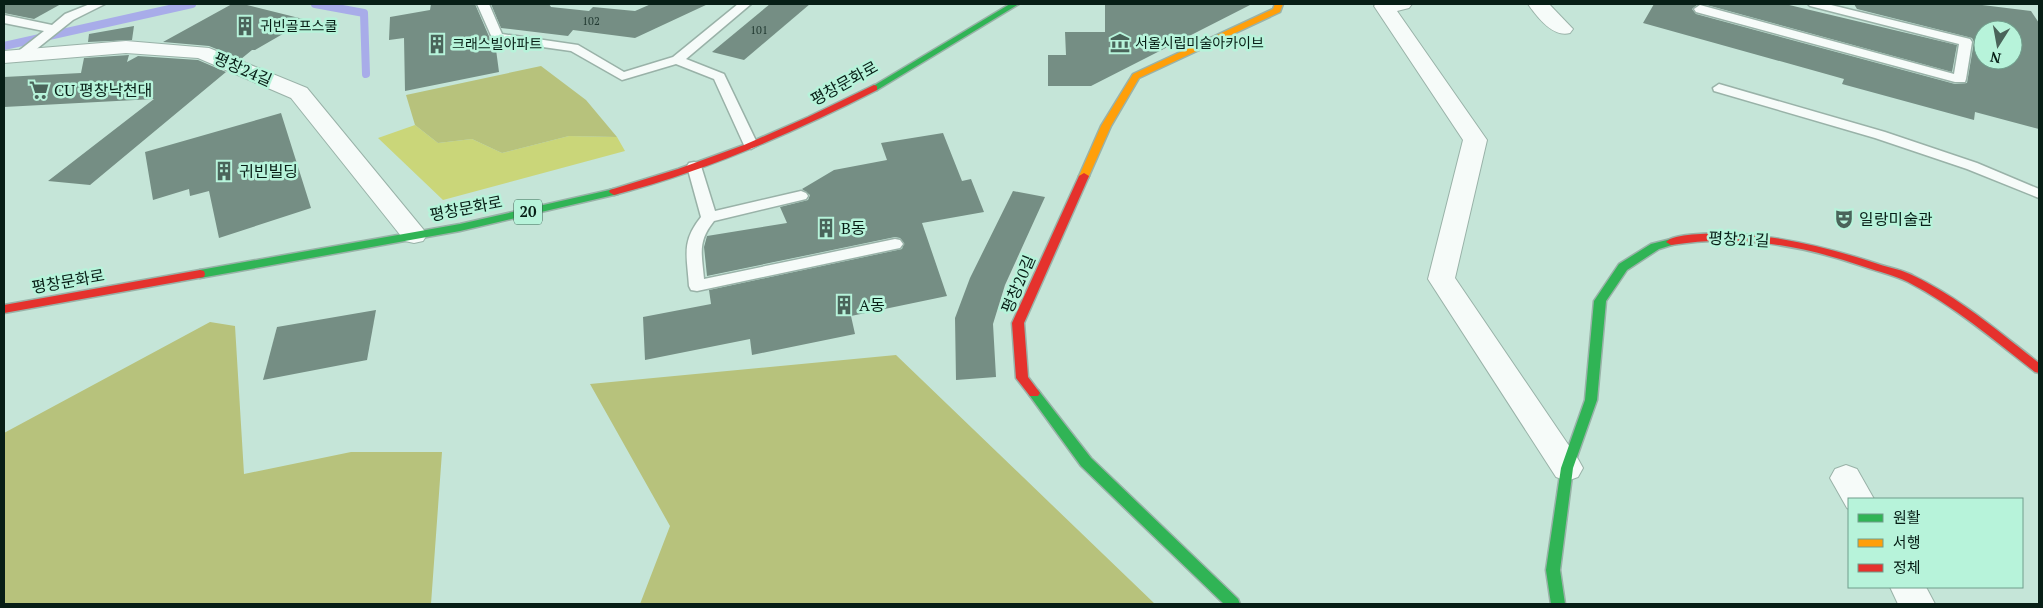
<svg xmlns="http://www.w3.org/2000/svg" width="2043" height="608" font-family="'PT Serif','Noto Sans KR',serif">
  <rect width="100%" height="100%" fill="#c5e5d8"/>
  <!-- green -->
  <polygon fill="#cad679" points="415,125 438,143 472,139 502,153 569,136 617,137 625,151 443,200 378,138"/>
  <!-- forest -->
  <g fill="#b7c27c">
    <polygon points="541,66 586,100 617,137 569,136 502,153 472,139 438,143 415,125 406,95"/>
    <polygon points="210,322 235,326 244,474 351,452 442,452 431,604 4,604 4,433"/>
    <polygon points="896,355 1155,604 640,604 670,526 590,384"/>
  </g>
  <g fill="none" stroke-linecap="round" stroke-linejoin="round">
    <!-- stream -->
    <g stroke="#a8ace9" stroke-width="8">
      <polyline points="315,4 364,13 366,74"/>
      <polyline points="4,46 192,4"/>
    </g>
  </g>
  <!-- building -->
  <g fill="#758e84" fill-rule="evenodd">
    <polygon points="4,4 61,4 34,19 4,13"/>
    <polygon points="232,4 243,4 307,20 255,50 252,50 241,59 209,46 163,42"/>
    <polygon points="431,4 475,4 491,41 495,42 499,72 405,91 404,38 389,40 390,17 430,10"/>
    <polygon points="491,4 549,4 551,7 589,11 593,7 635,11 651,4 708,4 635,38 573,30 568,36 501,28"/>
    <polygon points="770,4 810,4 744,60 712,52"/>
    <polygon points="1105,4 1252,4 1091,86 1048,86 1048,55 1066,55 1065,32 1105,32"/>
    <path d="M1654,4h44l-6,5 4,5 259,70 12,-1 7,-41 -2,-4 -115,-29 -3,-5h120l57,7 8,12v106l-64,-17 -1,8 -132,-36 2,-5 -201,-56zM1983,30h30v30h-30z"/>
    <polygon points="1703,4 1785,4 1957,45 1952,72"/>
    <polygon points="134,26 132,40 88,42 89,34"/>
    <polygon points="129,55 127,62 138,56 198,60 226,72 90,185 48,181 154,99 4,107 4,77 81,73 84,58"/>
    <polygon points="281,113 311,208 219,238 209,191 190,196 189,189 153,200 145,152"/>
    <polygon points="943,133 962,181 971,179 984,212 922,223 947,296 851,316 855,334 752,355 750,339 645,360 643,317 711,304 709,290 902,249 904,243 900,238 895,237 707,276 704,247 707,236 787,223 780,207 808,200 810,195 802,189 834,170 887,160 881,143"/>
    <polygon points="1013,191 1045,197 1005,285 993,324 996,377 956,380 955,318 970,278"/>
    <polygon points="376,310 367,360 263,380 277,327"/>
  </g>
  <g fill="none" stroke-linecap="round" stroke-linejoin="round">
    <defs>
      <g id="lane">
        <polygon points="90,4 105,4 73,20 24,59 16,59 14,56 16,53 44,31 4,23 4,15 52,25 65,14"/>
        <polygon points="477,4 489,4 502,34 578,45 624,72 673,57 738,4 751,4 686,59 724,74 758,145 751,149 744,145 714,79 676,64 622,80 571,51 493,40"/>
        <polygon points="1808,4 1827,4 1970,39 1972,42 1966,79 1965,82 1955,82 1696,12 1694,9 1700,5 1954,74 1959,44 1810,6"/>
        <polygon points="1719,84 1885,132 1977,163 2039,189 2039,198 1967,169 1875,138 1714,91 1713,88"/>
        <path d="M694,162l5,1 2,3 14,45 86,-20 5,2 2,3 -2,3 -92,22c-17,21 -12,33 -10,58l191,-40 5,1 3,4 -3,4 -5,1 -198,42 -6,-1 -2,-4c-2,-31 -8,-44 12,-69l-14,-51 2,-3z"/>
      </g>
      <g id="street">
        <polygon points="1376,4 1412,4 1409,8 1397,11 1487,140 1455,278 1578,459 1583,468 1578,477 1567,481 1556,477 1428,279 1463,140 1374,6"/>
        <path d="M1528,4h21l24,25 -3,4c-17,5 -33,-16 -42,-29z"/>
        <polygon points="126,41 209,48 307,88 423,229 427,235 423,241 414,243 405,241 291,98 198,58 126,53 4,63 4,51"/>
        <polygon points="1846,465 1857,469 1874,499 1849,499 1849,509 1847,508 1830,478 1835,469"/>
        <polygon points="1890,587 1926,587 1935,604 1898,604"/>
      </g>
      <g id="fast">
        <polygon points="1010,4 1019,4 877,90 871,90 870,88"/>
        <polygon points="614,189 618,190 619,192 618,194 460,231 200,278 195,274 200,270 460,224"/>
        <polygon points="1671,239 1676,242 1675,244 1659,249 1627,270 1606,301 1597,400 1573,468 1560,570 1565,604 1551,604 1546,570 1561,468 1585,400 1594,301 1619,264 1651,244"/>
        <polygon points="1034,388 1038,390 1091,458 1238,599 1240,604 1224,604 1081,466 1030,396 1028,393 1030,390"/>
      </g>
      <polygon id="slow" points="1275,4 1283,4 1280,12 1139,78 1111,126 1089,176 1088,178 1080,178 1079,176 1101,126 1133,74 1273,9"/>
      <g id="jam">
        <path d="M874,85l3,1v4c-84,43 -171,81 -263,105l-5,-3 1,-2 68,-21 66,-24 64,-28z"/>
        <polygon points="1084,173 1089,176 1024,323 1028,377 1040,393 1038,396 1030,396 1016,378 1012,323 1079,176"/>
        <path d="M1722,233c55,2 105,14 156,31 12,4 25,6 36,12 46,22 85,56 125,87v10l-4,-1c-41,-32 -81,-66 -127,-90 -14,-7 -29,-10 -43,-15 -64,-22 -127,-33 -194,-22l-5,-3c8,-9 43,-8 56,-9z"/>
        <polygon points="200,270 204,271 205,274 204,277 4,313 4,305"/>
      </g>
    </defs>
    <!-- lane casing -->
    <use href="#lane" stroke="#99b2a8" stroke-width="3"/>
    <!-- street casing -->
    <use href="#street" stroke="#99b2a8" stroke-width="2"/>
    <!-- fast casing -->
    <use href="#fast" stroke="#99b2a8" stroke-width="3"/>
    <!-- slow casing -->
    <use href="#slow" stroke="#99b2a8" stroke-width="3"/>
    <!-- jam casing -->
    <use href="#jam" stroke="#99b2a8" stroke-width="3"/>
    <!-- lane -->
    <use href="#lane" fill="#f6fbf9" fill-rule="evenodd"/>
    <!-- street -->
    <use href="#street" fill="#f6fbf9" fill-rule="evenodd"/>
    <!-- fast -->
    <use href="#fast" fill="#30b455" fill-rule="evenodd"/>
    <!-- slow -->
    <use href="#slow" fill="#ff9f0a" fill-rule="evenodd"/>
    <!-- jam -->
    <use href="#jam" fill="#e5322d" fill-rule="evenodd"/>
  </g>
  <!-- icons -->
  <defs>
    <symbol id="building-bare" viewBox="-9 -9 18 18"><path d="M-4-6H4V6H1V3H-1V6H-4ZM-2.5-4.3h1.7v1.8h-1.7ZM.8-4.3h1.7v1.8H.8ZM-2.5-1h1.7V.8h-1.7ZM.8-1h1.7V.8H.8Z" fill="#4a645a" stroke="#b7f3da" stroke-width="2.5" paint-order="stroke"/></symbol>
    <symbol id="museum-bare" viewBox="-9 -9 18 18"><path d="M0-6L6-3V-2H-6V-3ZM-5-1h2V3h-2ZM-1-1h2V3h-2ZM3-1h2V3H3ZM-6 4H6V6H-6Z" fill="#4a645a" stroke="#b7f3da" stroke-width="2.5" paint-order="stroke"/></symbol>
    <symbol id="supermarket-bare" viewBox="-9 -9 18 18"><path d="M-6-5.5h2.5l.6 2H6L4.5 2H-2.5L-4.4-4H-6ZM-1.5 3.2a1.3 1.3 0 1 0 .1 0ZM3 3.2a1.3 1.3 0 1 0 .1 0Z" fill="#4a645a" stroke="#b7f3da" stroke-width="2.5" paint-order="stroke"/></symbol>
    <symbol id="theatre-bare" viewBox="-9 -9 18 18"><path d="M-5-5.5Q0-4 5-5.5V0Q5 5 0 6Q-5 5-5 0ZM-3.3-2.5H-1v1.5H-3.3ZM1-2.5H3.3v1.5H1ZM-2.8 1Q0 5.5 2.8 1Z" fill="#4a645a" stroke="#b7f3da" stroke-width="2.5" paint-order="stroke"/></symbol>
  </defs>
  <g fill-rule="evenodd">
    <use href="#building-bare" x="231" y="12" width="28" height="28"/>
    <use href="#museum-bare" x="1106" y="29" width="28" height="28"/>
    <use href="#building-bare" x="423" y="30" width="28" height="28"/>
    <use href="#supermarket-bare" x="25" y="76" width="28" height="28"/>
    <use href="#building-bare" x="210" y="157" width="28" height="28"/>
    <use href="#theatre-bare" x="1830" y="205" width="28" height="28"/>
    <use href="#building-bare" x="812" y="214" width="28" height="28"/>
    <use href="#building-bare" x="830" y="291" width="28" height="28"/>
  </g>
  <g text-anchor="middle" stroke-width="5" stroke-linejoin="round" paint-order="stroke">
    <!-- far-number labels -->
    <g font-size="11" fill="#223a32">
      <text x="591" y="25">102</text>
      <text x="759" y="34">101</text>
    </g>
    <!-- far-poi labels -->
    <g font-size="14" fill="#071e16" stroke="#b7f3da" text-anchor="start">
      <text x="260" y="31">귀빈골프스쿨</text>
      <text x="1135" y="48">서울시립미술아카이브</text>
      <text x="452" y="49">크래스빌아파트</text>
    </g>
    <!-- shield labels -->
    <rect fill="#b7f3da" stroke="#3c5e51" stroke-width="1" x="514" y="199.5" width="28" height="25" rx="4"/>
    <g font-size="15" font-weight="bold" fill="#071e16">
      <text x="528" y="217">20</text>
    </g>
    <!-- street labels -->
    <g font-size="16" fill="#071e16" stroke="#b7f3da">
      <text transform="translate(243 69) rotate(23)" y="6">평창24길</text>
      <text transform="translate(844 83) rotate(-29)" y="6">평창문화로</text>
      <text transform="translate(466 208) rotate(-11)" y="6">평창문화로</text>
      <text transform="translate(1739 239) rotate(3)" y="6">평창21길</text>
      <text transform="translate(68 281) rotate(-10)" y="6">평창문화로</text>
      <text transform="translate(1018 284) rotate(-67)" y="6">평창20길</text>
    </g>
    <!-- poi labels -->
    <g font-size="16" fill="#071e16" stroke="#b7f3da" text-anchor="start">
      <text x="54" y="96">CU 평창낙천대</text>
      <text x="239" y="177">귀빈빌딩</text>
      <text x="1859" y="225">일랑미술관</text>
      <text x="841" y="234">B동</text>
      <text x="859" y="311">A동</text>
    </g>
  </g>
  <!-- border -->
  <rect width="2043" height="608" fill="none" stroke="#071e16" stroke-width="10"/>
  <!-- legend -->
  <rect x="1848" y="498" width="175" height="90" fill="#b7f3da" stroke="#719e8c"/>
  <rect x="1858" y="514" width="25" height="8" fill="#30b455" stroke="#719e8c"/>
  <text x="1893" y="523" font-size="15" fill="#071e16">원활</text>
  <rect x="1858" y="539" width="25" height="8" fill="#ff9f0a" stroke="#719e8c"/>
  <text x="1893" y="548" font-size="15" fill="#071e16">서행</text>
  <rect x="1858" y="564" width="25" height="8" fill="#e5322d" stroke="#719e8c"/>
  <text x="1893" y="573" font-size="15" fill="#071e16">정체</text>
  <!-- north arrow -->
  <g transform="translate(1998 45) rotate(191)"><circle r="24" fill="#b7f3da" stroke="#719e8c"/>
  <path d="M0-4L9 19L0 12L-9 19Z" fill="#4a645a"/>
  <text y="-8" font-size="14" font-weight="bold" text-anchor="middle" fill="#071e16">N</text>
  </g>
</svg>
